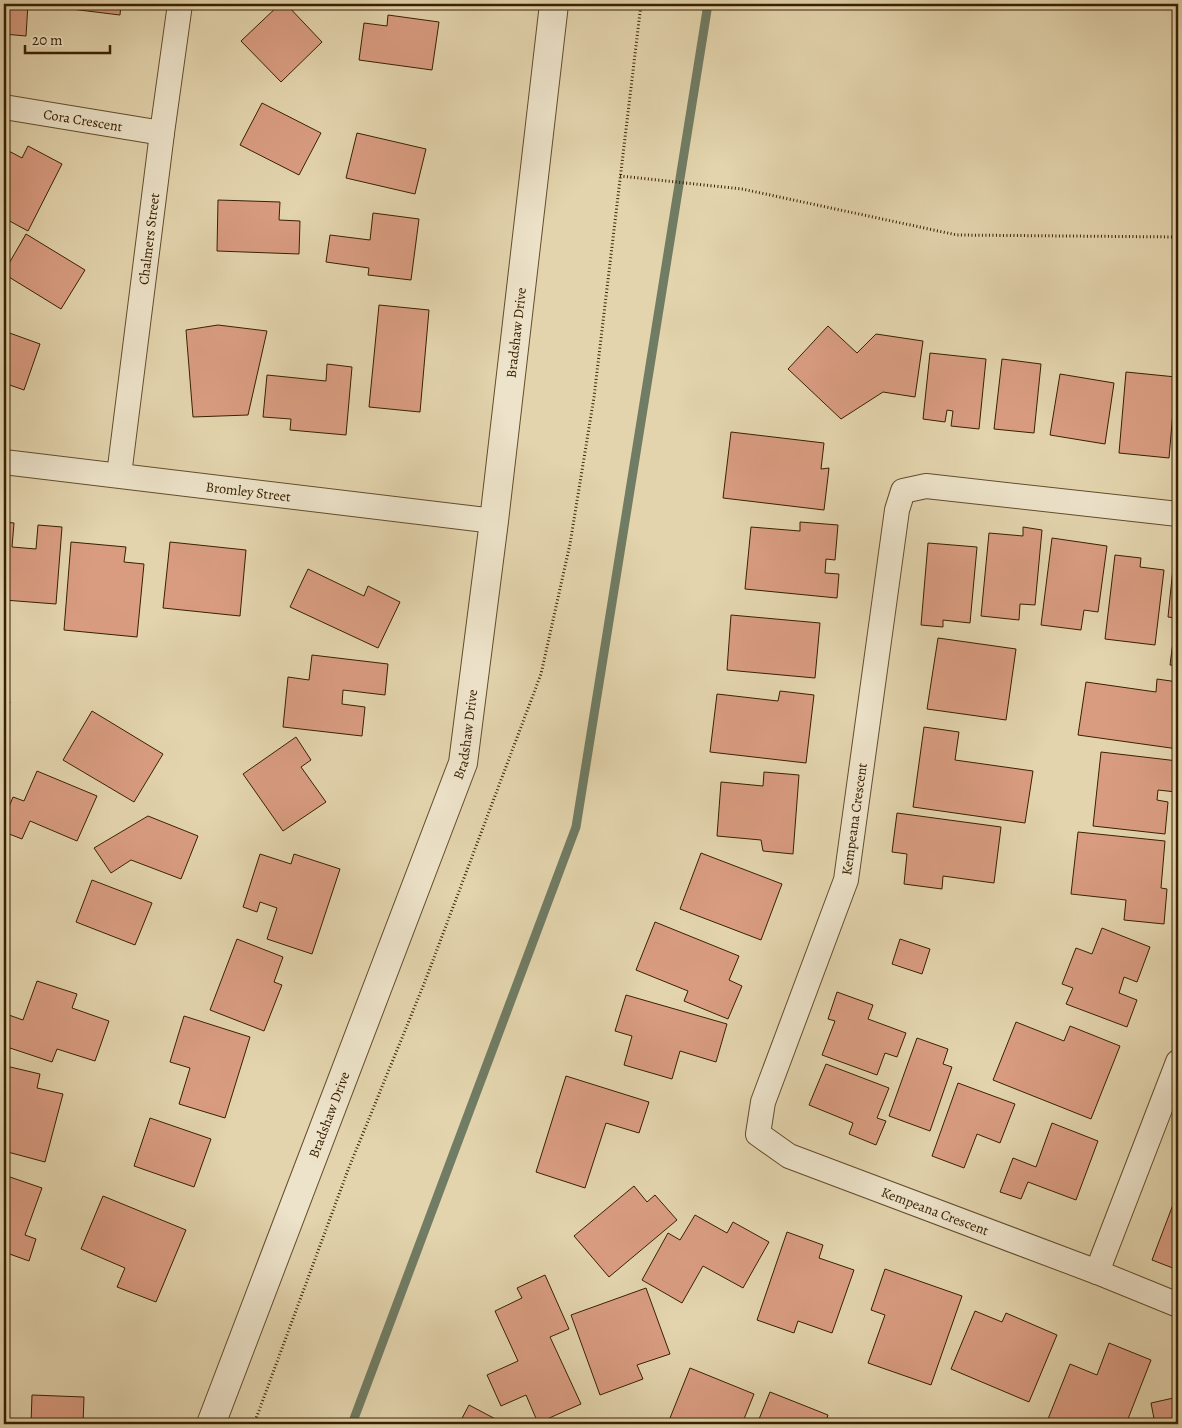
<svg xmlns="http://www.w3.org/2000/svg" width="1182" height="1428" font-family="Alegreya,serif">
  <rect width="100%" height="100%" fill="#e3d4ad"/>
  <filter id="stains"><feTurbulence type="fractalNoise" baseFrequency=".004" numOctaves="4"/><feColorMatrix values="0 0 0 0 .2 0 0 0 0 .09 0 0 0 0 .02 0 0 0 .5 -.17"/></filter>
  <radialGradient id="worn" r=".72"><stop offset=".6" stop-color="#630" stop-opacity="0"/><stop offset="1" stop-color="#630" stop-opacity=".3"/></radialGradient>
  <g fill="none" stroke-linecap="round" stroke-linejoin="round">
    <!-- stream -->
    <polyline stroke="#707c63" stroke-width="9" points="352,1424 576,827 708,4"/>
  </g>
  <!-- building -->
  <g fill="#d99c81" stroke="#382000">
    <polygon points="4,4 28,4 26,36 4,34"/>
    <polygon points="64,4 121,4 120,15 63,8"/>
    <polygon points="280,4 286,4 322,42 281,82 241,41"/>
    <polygon points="388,15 439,22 432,70 359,60 364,23 387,26"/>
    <polygon points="262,103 321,133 299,175 240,145"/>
    <polygon points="357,133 426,149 415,194 346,178"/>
    <polygon points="28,146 62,164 28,231 4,218 4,151 5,149 22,158"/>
    <polygon points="218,200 280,202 279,220 300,221 299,254 217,251"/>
    <polygon points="373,213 419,219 411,280 368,275 369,268 326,262 330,235 370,240"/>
    <polygon points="26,234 85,270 61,309 4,274 4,272"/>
    <polygon points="379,305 429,310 420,412 369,407"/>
    <polygon points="218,325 267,331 248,415 193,417 186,330"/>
    <polygon points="828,326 857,353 876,334 923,341 915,397 883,392 841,419 788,369"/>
    <polygon points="4,331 40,344 24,390 4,383"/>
    <polygon points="930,353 986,359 979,429 951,426 953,411 947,410 945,422 923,419"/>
    <polygon points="1002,359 1041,364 1034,433 994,429"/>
    <polygon points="327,364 352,367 346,435 290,430 291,419 263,417 267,375 326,381"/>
    <polygon points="1126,372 1176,377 1169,458 1119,453"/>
    <polygon points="1060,374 1114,383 1105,444 1050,435"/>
    <polygon points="731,432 824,443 821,469 829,468 824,510 723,498"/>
    <polygon points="4,522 14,523 12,547 36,549 38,525 62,527 56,604 4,600"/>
    <polygon points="800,522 838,525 835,560 826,559 825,573 839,574 837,598 745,589 751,527 800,531"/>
    <polygon points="1023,527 1042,530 1035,605 1020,604 1019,620 981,616 989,533 1023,536"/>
    <polygon points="1052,538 1107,546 1098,612 1084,610 1081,630 1041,625"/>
    <polygon points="71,542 126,547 124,562 144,564 137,637 64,630"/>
    <polygon points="170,542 246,550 240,616 163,608"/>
    <polygon points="928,543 977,547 970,623 943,620 943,627 921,625"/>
    <polygon points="1115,555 1141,558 1140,567 1164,570 1155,645 1105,639"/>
    <polygon points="1173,568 1178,569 1178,666 1170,665 1176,618 1168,617"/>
    <polygon points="308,569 364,596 368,586 400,602 378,648 290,607"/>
    <polygon points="731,615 820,623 815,678 727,670"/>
    <polygon points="938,638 1016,649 1006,720 927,709"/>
    <polygon points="312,655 388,664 385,695 343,690 342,704 365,707 362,736 283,727 288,677 309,680"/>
    <polygon points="1157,679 1178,682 1178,749 1078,735 1086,682 1156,692"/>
    <polygon points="780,691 814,695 806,763 710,752 717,694 778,701"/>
    <polygon points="4,700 10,702 4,722"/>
    <polygon points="92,711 163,754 134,802 63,760"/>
    <polygon points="924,727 959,732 955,760 1033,771 1025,823 913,807"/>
    <polygon points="296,737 311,760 301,767 326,802 283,831 243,774"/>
    <polygon points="1101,752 1178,761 1176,792 1158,790 1157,800 1168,802 1165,834 1093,826"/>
    <polygon points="37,771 97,796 77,841 30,821 22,839 4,832 4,819 13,797 24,801"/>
    <polygon points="764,772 799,775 793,854 763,851 761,840 717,836 721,782 763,786"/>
    <polygon points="897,813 1001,827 994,883 943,876 942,889 904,884 907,854 892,852"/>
    <polygon points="148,816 198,836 181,879 131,860 111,873 94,848"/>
    <polygon points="1078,832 1165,841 1161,888 1167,889 1164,924 1124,920 1126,900 1071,894"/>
    <polygon points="701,853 782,884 761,940 680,909"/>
    <polygon points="260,854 291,864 294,854 340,869 312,954 267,939 277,908 260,902 257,912 243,907"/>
    <polygon points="92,880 152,903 135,945 76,922"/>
    <polygon points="655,922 739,956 729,980 742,986 728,1019 684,1001 688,991 636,970"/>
    <polygon points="1102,928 1150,947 1137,982 1124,977 1119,993 1137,1000 1127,1027 1066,1004 1073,988 1062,984 1076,948 1092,954"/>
    <polygon points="237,939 283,957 274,982 282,985 264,1031 210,1010"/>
    <polygon points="900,939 930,949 922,974 892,964"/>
    <polygon points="37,981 77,994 72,1008 109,1021 95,1061 57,1049 52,1062 4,1046 4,1020 6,1014 23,1020"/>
    <polygon points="837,992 873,1005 868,1019 906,1033 897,1057 885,1053 877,1075 822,1055 835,1021 828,1019"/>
    <polygon points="626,995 727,1024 716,1062 680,1051 672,1079 624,1065 632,1036 615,1031"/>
    <polygon points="184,1016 250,1037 225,1118 179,1104 190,1068 170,1062"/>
    <polygon points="1016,1022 1064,1041 1070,1026 1120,1046 1091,1119 993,1080"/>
    <polygon points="917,1038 948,1049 943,1064 952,1067 930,1131 889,1116"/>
    <polygon points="826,1064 889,1088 877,1118 886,1121 876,1145 849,1134 853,1123 809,1105"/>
    <polygon points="6,1066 40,1074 37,1088 63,1094 45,1162 4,1151 4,1075"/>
    <polygon points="566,1076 649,1102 639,1133 606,1123 585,1188 536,1172"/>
    <polygon points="958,1083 1015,1104 1000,1143 977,1134 964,1168 932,1156"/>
    <polygon points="150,1118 211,1139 194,1187 134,1166"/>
    <polygon points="1052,1123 1098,1141 1076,1200 1028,1182 1021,1199 1000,1192 1013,1158 1036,1167"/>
    <polygon points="4,1175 42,1188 25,1235 36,1239 29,1261 4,1252"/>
    <polygon points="634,1186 647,1202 655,1195 677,1220 609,1277 574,1236"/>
    <polygon points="103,1196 186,1230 156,1302 117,1287 125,1268 81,1249"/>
    <polygon points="1174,1202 1178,1203 1178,1270 1152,1260"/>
    <polygon points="695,1215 727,1233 733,1222 769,1242 743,1288 703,1266 682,1303 642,1280 668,1233 680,1240"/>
    <polygon points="787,1232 823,1245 819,1258 854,1270 832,1333 798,1321 794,1333 757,1320"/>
    <polygon points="4,1264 9,1265 4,1309"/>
    <polygon points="885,1269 962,1296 931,1385 868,1363 885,1315 871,1310"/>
    <polygon points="545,1275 569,1329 550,1337 581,1404 538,1423 526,1395 501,1406 487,1375 518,1361 495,1311 522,1298 517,1288"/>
    <polygon points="646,1288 670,1354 637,1365 643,1379 600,1395 571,1315"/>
    <polygon points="975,1311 1002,1322 1006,1313 1057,1335 1029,1402 951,1369"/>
    <polygon points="1109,1343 1151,1360 1126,1424 1046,1424 1070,1364 1097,1375"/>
    <polygon points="690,1368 754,1394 742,1424 685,1424 670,1418"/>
    <polygon points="770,1392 828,1415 825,1424 757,1424"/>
    <polygon points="32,1395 84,1397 83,1424 31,1424"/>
    <polygon points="1178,1397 1178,1424 1155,1424 1151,1403"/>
    <polygon points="469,1405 505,1424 459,1424"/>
  </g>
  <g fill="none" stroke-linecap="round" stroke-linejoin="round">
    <defs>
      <g id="minor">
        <path id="s1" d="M4,107l158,26"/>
        <path id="s2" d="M4,462l490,59"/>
        <path id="s3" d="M119,475l43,-342 18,-129"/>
        <path id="s4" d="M1178,514l-252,-28 -23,5 -6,19 -51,370 -83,222 -5,32 31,22 308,116 81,33"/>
        <polyline points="1097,1272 1178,1062"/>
      </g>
      <g id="tertiary">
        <path id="s5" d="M211,1424l252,-661 31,-242 60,-517"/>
      </g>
    </defs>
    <!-- minor casing -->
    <use href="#minor" stroke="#634d2b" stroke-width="26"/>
    <!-- tertiary casing -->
    <use href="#tertiary" stroke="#634d2b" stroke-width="30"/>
    <!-- path -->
    <g stroke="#382000" stroke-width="3" stroke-dasharray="1 2.5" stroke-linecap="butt">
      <polyline points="620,176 742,189 957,235 1178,237"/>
      <polyline points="254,1424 348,1170 424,984 541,674 570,544 594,397 641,4"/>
    </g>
    <!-- minor -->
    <use href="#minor" stroke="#ede3ca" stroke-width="24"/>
    <!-- tertiary -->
    <use href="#tertiary" stroke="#ede3ca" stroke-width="28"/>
  </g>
  <g text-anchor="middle" stroke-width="4.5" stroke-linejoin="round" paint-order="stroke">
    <!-- street labels -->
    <g font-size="14" fill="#382000" stroke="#ede3ca">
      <text dy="5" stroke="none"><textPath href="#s1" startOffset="80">Cora Crescent</textPath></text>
      <text dy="5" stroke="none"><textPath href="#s3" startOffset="238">Chalmers Street</textPath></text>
      <text dy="5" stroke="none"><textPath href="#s5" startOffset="1141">Bradshaw Drive</textPath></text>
      <text dy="5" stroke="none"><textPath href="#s2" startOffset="246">Bromley Street</textPath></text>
      <text dy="5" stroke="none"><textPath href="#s5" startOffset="736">Bradshaw Drive</textPath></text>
      <text transform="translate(854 819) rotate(-82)" y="5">Kempeana Crescent</text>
      <text dy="5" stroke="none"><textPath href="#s5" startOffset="331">Bradshaw Drive</textPath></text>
      <text dy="5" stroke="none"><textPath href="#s4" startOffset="1134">Kempeana Crescent</textPath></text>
    </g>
  </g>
  <!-- margin -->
  <rect width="1182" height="1428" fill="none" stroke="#e3d4ad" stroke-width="20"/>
  <rect x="5" y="5" width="1172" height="1418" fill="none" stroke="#382000" stroke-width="2.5"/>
  <rect x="10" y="10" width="1162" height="1408" fill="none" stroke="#382000"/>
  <!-- scale -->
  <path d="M25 45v8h85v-8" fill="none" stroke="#382000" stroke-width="2.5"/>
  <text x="32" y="45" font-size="15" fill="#382000" stroke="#ede3ca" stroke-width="4" paint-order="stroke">20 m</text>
  <rect width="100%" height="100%" filter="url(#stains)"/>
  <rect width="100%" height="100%" fill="url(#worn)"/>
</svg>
